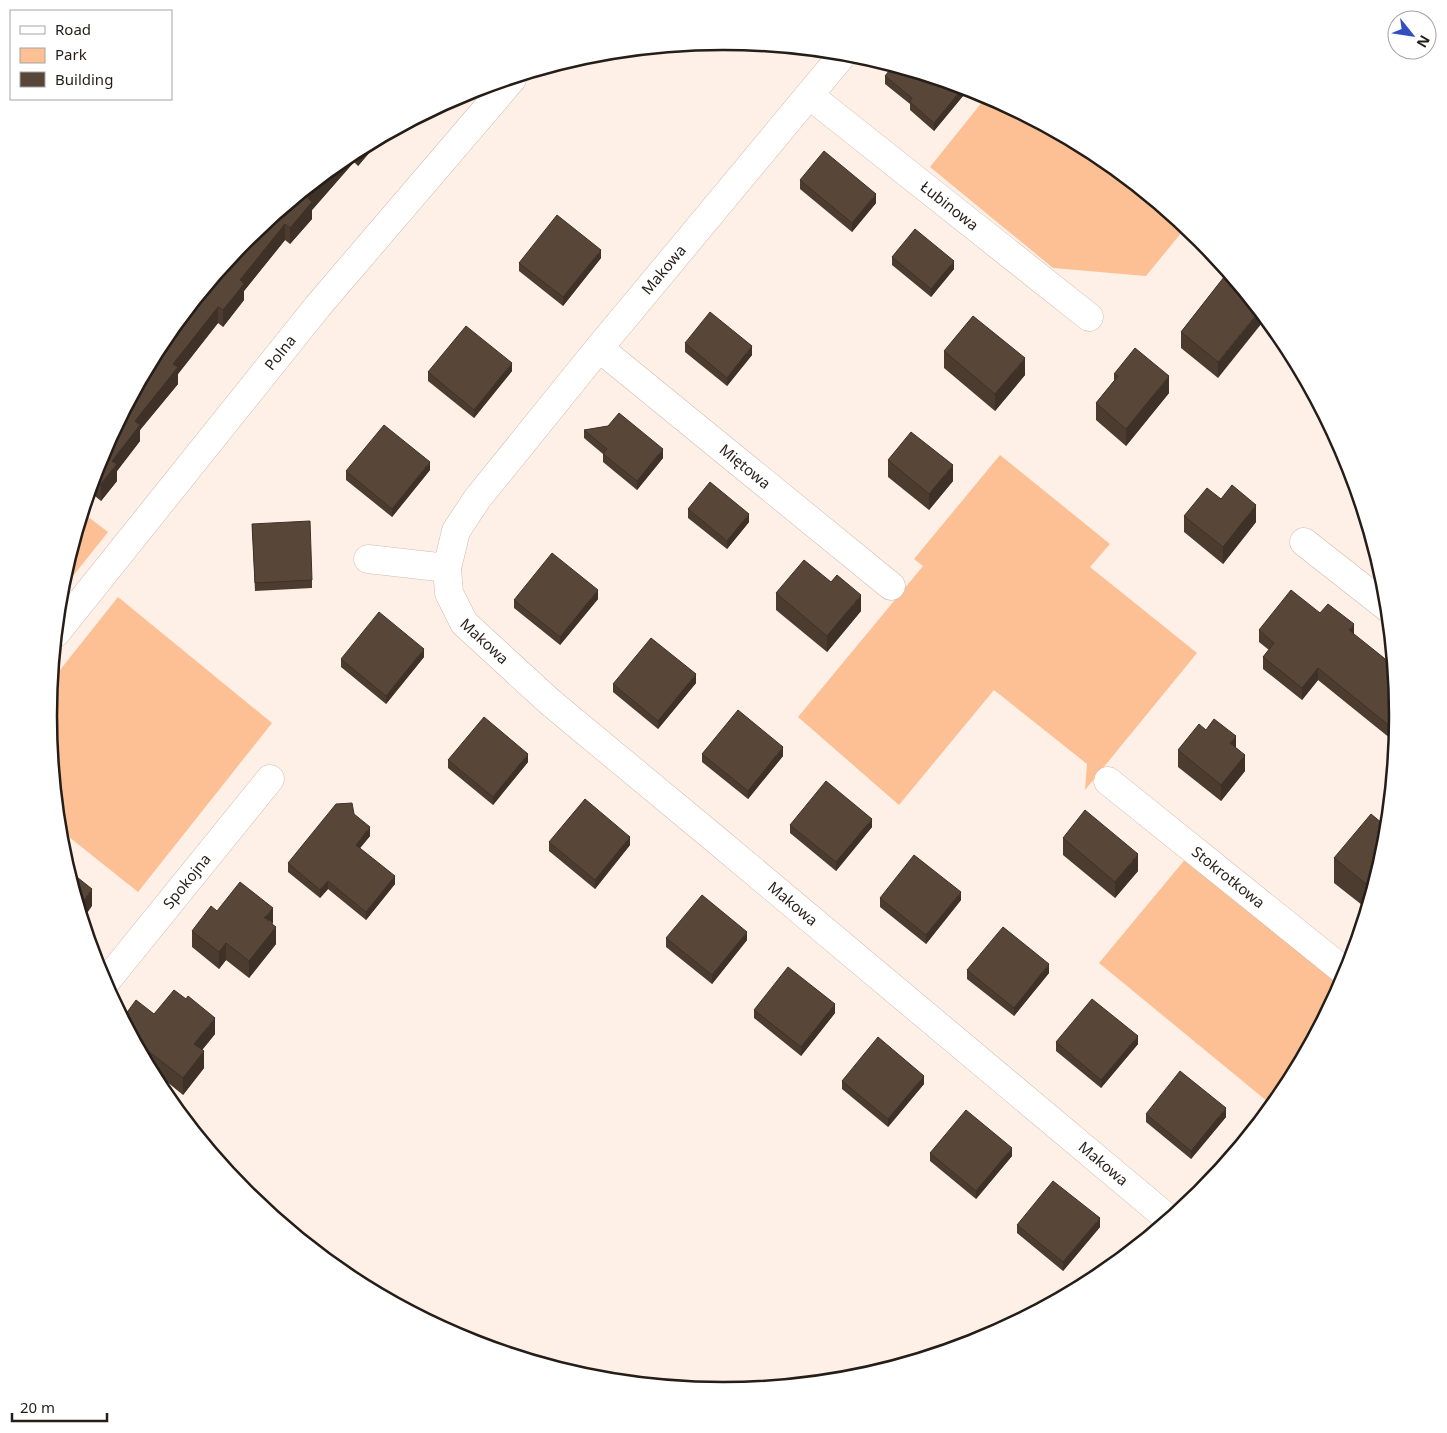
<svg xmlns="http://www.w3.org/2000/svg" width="1447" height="1433" font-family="'Noto Sans',sans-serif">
  <rect width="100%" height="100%" fill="#fef0e7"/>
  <!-- green -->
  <g fill="#fcc094">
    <polygon points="987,96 1099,155 1186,227 1146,276 1053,268 930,167"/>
    <polygon points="1000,455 1110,544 1090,567 1197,653 1085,790 1087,764 994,690 899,805 798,717 923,566 914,559"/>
    <polygon points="83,513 108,532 61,591 61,584"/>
    <polygon points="118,597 272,723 138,892 59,829 48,716 52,680"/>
    <polygon points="1187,857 1342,985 1285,1092 1273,1106 1099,963"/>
  </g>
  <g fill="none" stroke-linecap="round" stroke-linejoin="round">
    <defs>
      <g id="minor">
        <path id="s1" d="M844,53l-245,295 -122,151 -21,32 -9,37 2,25 15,30 86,79 170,141 450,377"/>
        <path id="s2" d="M809,95l280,222"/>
        <path id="s3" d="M599,348l292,238"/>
        <polyline points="1304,542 1388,608"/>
        <polyline points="368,559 447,568"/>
        <path id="s4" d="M56,633l262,-327 194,-227"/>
        <path id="s5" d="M1108,781l240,193"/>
        <path id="s6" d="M104,984l166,-205"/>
      </g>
    </defs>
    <!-- minor casing -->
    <use href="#minor" stroke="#d1bbab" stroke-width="29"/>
    <!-- minor -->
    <use href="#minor" stroke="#fff" stroke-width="28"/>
  </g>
  <!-- wall -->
  <g fill="#4c3c30">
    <polygon points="885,76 963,96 934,131 910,110 910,104 885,84"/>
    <polygon points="381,138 381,139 358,166 354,162 312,210 312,219 290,244 285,240 244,291 244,300 223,327 218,323 178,374 178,384 140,430 140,441 117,471 117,481 101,501 90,492 100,458 162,341 349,155"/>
    <polygon points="800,180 876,203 852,232 800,189"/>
    <polygon points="892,257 954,269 931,297 892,265"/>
    <polygon points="601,258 563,306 519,271 519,263"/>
    <polygon points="1228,272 1218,378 1181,348 1181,332"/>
    <polygon points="685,343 752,355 727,386 685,352"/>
    <polygon points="944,351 1025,375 995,411 944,368"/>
    <polygon points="512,371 474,418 428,381 428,372"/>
    <polygon points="1114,374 1169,393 1126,446 1096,420 1096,403 1114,381"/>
    <polygon points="608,426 663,458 637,490 603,462 603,454 584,438 584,430"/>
    <polygon points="888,460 953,481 929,510 888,477"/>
    <polygon points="430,470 392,517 346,480 346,471"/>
    <polygon points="1354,480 1359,496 1354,492"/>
    <polygon points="1221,499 1256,522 1223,564 1184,532 1184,516"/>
    <polygon points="688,509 749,522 727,549 688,518"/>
    <polygon points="252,524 312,580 312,588 255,591"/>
    <polygon points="776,593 861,611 827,652 776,610"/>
    <polygon points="598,599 560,645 514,608 514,600"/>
    <polygon points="1320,613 1354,634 1399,717 1396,743 1318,680 1302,700 1263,669 1263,657 1269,650 1259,642 1259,630"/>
    <polygon points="424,657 386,704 341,667 341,659"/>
    <polygon points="696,683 658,729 613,692 613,684"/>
    <polygon points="1206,730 1236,748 1245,771 1221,801 1178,767 1178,750"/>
    <polygon points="702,754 783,756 748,799 702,762"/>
    <polygon points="448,760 528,762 493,805 448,768"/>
    <polygon points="354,814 370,836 360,848 395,884 366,920 328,889 320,898 288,872 288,863"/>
    <polygon points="790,825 872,827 836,871 790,833"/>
    <polygon points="1063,838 1138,871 1115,898 1063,855"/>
    <polygon points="549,842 630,845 595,889 549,851"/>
    <polygon points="1386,849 1363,923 1362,922 1362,905 1334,883 1334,858"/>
    <polygon points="880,898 961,900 926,944 880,907"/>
    <polygon points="217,911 273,924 276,944 249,978 226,960 219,969 192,947 192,931"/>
    <polygon points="666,938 747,940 712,984 666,947"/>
    <polygon points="967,970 1049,973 1014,1016 967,979"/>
    <polygon points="754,1010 835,1013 801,1056 754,1018"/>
    <polygon points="154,1014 215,1034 202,1050 204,1068 183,1095 150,1068 123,1018"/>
    <polygon points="1056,1042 1138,1044 1101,1088 1056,1051"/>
    <polygon points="842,1081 924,1084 888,1127 842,1089"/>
    <polygon points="1146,1114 1226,1117 1191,1159 1146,1122"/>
    <polygon points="930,1153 1012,1156 976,1199 930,1161"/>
    <polygon points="1017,1225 1100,1227 1063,1271 1017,1233"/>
  </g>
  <!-- shaded-wall -->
  <g fill="#3e3127">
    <polygon points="963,88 963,96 934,131 934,123"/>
    <polygon points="381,138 381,139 358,166 358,150"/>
    <polygon points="354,152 354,162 312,210 312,219 290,244 290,228 308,198 338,163 349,155"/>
    <polygon points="876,194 876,203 852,232 852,223"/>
    <polygon points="285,224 285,240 244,291 244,300 223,327 223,310 240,280"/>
    <polygon points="601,250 601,258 563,306 563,297"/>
    <polygon points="954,261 954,269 931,297 931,289"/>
    <polygon points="218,307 218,323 178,374 178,384 140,430 140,441 117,471 117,481 101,501 101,484 112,461 135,421 173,364"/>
    <polygon points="1260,310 1266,318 1218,378 1218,362"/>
    <polygon points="752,346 752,355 727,386 727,378"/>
    <polygon points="1025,358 1025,375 995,411 995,394"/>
    <polygon points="512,363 512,371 474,418 474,410"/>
    <polygon points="1169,376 1169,393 1126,446 1126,429"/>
    <polygon points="663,449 663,458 637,490 637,481"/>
    <polygon points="430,462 430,470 392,517 392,509"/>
    <polygon points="953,465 953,481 929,510 929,494"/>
    <polygon points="1256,505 1256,522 1223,564 1223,547"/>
    <polygon points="749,514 749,522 727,549 727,541"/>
    <polygon points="598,590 598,599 560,645 560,637"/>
    <polygon points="861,595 861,611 827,652 827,636"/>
    <polygon points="1354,624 1354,636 1349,630"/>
    <polygon points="424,649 424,657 386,704 386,696"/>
    <polygon points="1318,668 1318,680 1302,700 1302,688"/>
    <polygon points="696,674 696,683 658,729 658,721"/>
    <polygon points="1236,736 1236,753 1230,743"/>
    <polygon points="783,747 783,756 748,799 748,791"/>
    <polygon points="528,754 528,762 493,805 493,797"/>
    <polygon points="1245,755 1245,771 1221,801 1221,785"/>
    <polygon points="872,819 872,827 836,871 836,862"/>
    <polygon points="370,827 370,836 356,853 356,845"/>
    <polygon points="630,837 630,845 595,889 595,880"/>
    <polygon points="1138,854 1138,871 1115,898 1115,882"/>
    <polygon points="395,876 395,884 366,920 366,912"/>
    <polygon points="328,881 328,889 320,898 320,890"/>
    <polygon points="92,889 92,906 83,919 79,907"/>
    <polygon points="961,892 961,900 926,944 926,935"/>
    <polygon points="273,908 273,924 264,918"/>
    <polygon points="276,927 276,944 249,978 249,961"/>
    <polygon points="747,932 747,940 712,984 712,975"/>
    <polygon points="226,943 226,960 219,969 219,952"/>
    <polygon points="1049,964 1049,973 1014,1016 1014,1008"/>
    <polygon points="835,1004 835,1013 801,1056 801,1047"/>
    <polygon points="215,1018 215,1034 194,1060 194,1044"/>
    <polygon points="1138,1036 1138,1044 1101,1088 1101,1080"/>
    <polygon points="204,1051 204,1068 183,1095 183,1078"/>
    <polygon points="924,1076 924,1084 888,1127 888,1119"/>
    <polygon points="1226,1108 1226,1117 1191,1159 1191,1151"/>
    <polygon points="1012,1148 1012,1156 976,1199 976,1191"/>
    <polygon points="1100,1218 1100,1227 1063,1271 1063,1262"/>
  </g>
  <!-- building -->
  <g fill="#584638" stroke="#3e3127">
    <polygon points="893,66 962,87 963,88 934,123 910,102 912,98 885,76"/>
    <polygon points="824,151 876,194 852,223 800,180"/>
    <polygon points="338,163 308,198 312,202 290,228 285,224 240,280 244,284 223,310 218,307 173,364 178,367 135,421 140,425 112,461 117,464 101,484 94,478 100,458 162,341 246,239"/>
    <polygon points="557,215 601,250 563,297 519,263"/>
    <polygon points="915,229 954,261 931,289 892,257"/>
    <polygon points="1228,272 1260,310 1218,362 1181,332"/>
    <polygon points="710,312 752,346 727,378 685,343"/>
    <polygon points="973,316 1025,358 995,394 944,351"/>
    <polygon points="466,326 512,363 474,410 428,372"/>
    <polygon points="1135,348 1169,376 1126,429 1096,403 1118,376 1114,374"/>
    <polygon points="619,413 663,449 637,481 603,454 607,449 584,430 608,426"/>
    <polygon points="384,425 430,462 392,509 346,471"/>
    <polygon points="911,432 953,465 929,494 888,460"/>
    <polygon points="710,482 749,514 727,541 688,509"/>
    <polygon points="1232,485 1256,505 1223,547 1184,516 1207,488 1221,499"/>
    <polygon points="310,521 312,580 255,583 252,524"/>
    <polygon points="552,553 598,590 560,637 514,600"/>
    <polygon points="804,560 831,582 837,575 861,595 827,636 776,593"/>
    <polygon points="1291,590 1320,613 1328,604 1354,624 1349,630 1394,666 1399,717 1397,732 1318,668 1302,688 1263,657 1274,643 1259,630"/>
    <polygon points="379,612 424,649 386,696 341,659"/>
    <polygon points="651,638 696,674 658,721 613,684"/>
    <polygon points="738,710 783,747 748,791 702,754"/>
    <polygon points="484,717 528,754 493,797 448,760"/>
    <polygon points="1214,719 1236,736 1230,743 1245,755 1221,785 1178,750 1199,724 1206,730"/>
    <polygon points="826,781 872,819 836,862 790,825"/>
    <polygon points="585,799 630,837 595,880 549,842"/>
    <polygon points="352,803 354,814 370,827 356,845 395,876 366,912 328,881 320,890 288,863 336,804"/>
    <polygon points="1085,810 1138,854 1115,882 1063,838"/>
    <polygon points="1371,814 1388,828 1386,849 1369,903 1362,898 1371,888 1334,858"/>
    <polygon points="914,855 961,892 926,935 880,898"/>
    <polygon points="68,870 92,889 79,907"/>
    <polygon points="240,882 273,908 264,918 276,927 249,961 226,943 219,952 192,931 211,906 217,911"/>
    <polygon points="702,895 747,932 712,975 666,938"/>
    <polygon points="1003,927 1049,964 1014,1008 967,970"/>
    <polygon points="788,967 835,1004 801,1047 754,1010"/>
    <polygon points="174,990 186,999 188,996 215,1018 194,1044 204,1051 183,1078 134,1040 123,1018 136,1000 154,1014"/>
    <polygon points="1092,999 1138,1036 1101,1080 1056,1042"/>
    <polygon points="878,1037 924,1076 888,1119 842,1081"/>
    <polygon points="1180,1071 1226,1108 1191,1151 1146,1114"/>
    <polygon points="966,1110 1012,1148 976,1191 930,1153"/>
    <polygon points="1053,1181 1100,1218 1063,1262 1017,1225"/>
  </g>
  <g text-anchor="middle" stroke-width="5" stroke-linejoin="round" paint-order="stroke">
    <!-- street labels -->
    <g font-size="15" fill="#251d17" stroke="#fff">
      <text dy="5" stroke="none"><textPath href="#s2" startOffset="179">Łubinowa</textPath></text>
      <text transform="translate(664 270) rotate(-50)" y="5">Makowa</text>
      <text dy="5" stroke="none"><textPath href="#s4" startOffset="359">Polna</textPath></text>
      <text dy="5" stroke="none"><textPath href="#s3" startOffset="188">Miętowa</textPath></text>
      <text dy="5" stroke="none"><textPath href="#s1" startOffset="740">Makowa</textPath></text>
      <text dy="5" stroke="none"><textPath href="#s5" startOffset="154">Stokrotkowa</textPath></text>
      <text dy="5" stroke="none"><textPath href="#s6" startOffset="132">Spokojna</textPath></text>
      <text dy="5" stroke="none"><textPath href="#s1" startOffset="1145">Makowa</textPath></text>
      <text dy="5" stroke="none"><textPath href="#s1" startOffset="1550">Makowa</textPath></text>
    </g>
  </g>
  <!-- crop -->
  <path d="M0 0H1447V1433H0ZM57 716a666 666 0 1 1 1332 0a666 666 0 1 1-1332 0Z" fill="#fff" fill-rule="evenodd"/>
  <path fill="none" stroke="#251d17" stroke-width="2.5" d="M57 716a666 666 0 1 1 1332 0a666 666 0 1 1-1332 0Z"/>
  <!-- legend -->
  <rect x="10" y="10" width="162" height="90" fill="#ffffff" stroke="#a8a5a2"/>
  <rect x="20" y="26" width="25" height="8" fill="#ffffff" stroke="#a8a5a2"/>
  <text x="55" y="35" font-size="15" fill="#251d17">Road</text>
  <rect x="20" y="48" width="25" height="15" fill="#fcc094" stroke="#a8a5a2"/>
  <text x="55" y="60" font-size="15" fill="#251d17">Park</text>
  <rect x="20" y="72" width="25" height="15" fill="#584638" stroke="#a8a5a2"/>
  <text x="55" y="85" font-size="15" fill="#251d17">Building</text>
  <!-- north arrow -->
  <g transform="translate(1412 35) rotate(120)"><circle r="24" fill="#ffffff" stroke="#a8a5a2"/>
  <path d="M0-4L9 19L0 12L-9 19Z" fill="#314fc0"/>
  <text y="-8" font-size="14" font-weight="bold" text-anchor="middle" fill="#251d17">N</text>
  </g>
  <!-- scale -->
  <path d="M12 1413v8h95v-8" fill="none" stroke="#251d17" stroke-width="2.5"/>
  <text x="20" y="1413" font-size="15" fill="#251d17" stroke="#ffffff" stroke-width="4" paint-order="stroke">20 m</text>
</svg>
